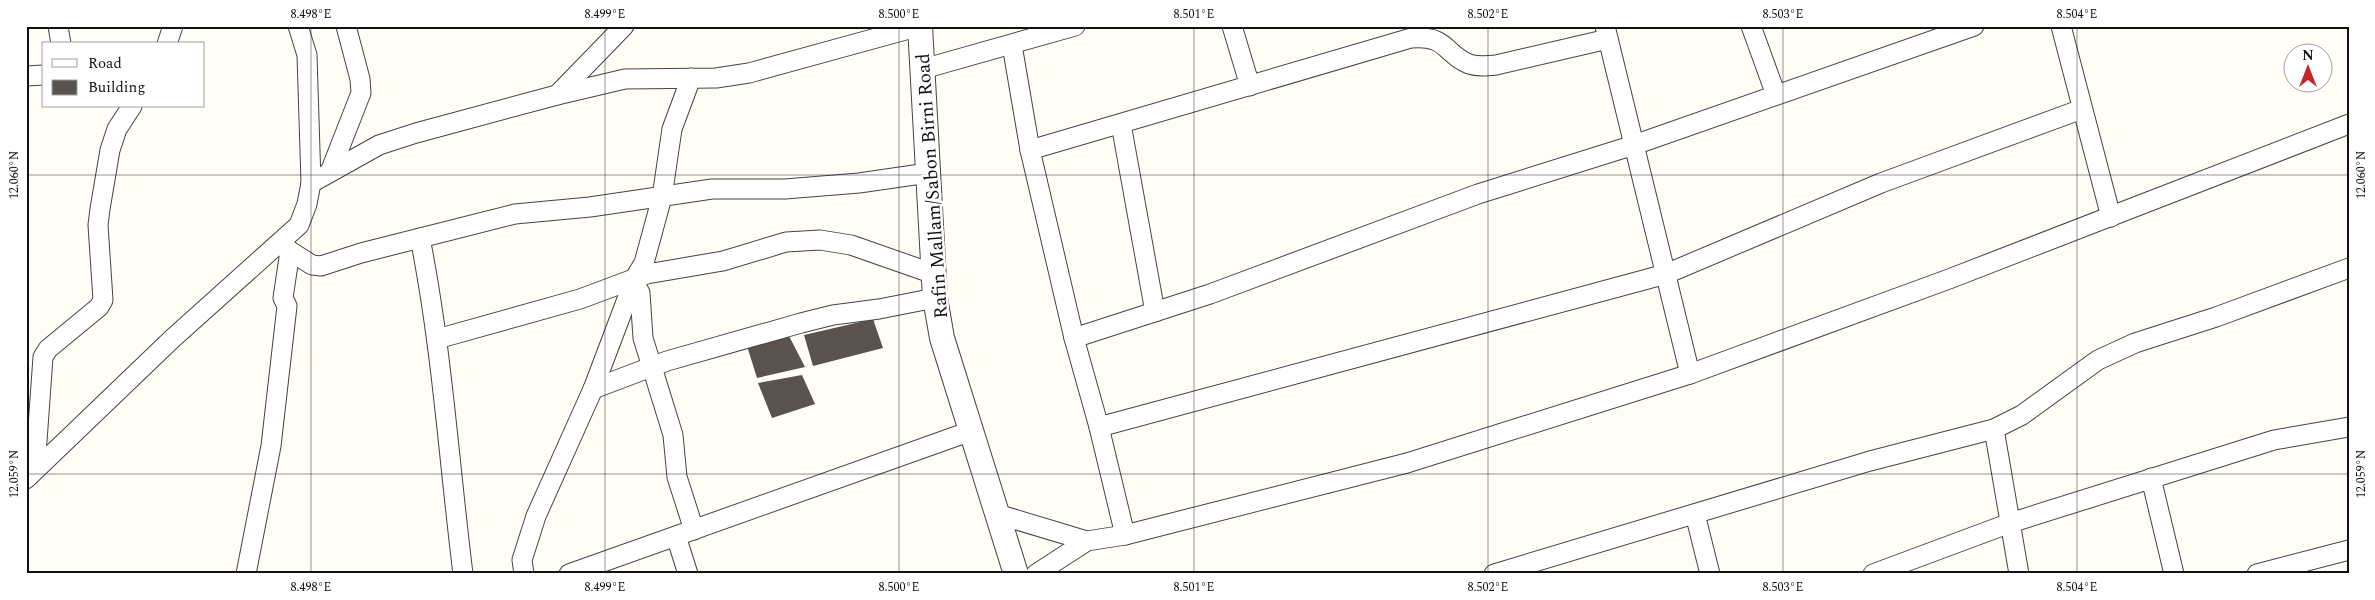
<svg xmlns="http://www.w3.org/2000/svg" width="2375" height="600" font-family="Spectral,serif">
  <rect width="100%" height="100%" fill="#fffdf5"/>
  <!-- building -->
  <g fill="#5a524d">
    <polygon points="873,319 883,348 813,366 804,335"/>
    <polygon points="789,336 805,367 757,378 747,346"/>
    <polygon points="802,375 815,404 772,418 758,383"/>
  </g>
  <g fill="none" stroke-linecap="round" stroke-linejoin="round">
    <defs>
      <g id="minor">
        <polyline points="58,26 61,44"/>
        <polyline points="1232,26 1250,86"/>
        <polyline points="1605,26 1690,374"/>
        <polyline points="1751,26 1776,95"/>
        <polyline points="2061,26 2111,217"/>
        <polyline points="167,44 173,26"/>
        <polyline points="1012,45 1030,150 1074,338 1099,427 1125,535"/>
        <polyline points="923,69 1075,26"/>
        <polyline points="26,76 44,75"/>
        <polyline points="557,95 624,26"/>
        <polyline points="1121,124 1155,312"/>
        <path d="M1030,150l381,-112c37,-3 33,16 58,26 9,3 18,2 27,1l112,-26"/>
        <polyline points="330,172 361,93 360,79 346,26"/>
        <polyline points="311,183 379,145 416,133 557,95 625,79 716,78 749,73 920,26"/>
        <path d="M420,238c22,110 29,224 43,336"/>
        <polyline points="279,244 312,265 321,266 361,253 515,214 590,207 712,189 785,189 859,183 928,173"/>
        <polyline points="634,283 640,293 643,338 673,435 677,477 694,530"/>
        <polyline points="1074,338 1210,294 1478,194 1634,145 1974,26"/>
        <polyline points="437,339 580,299 647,274 723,261 786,242 820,240 851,245 934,274"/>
        <polyline points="593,389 667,361 801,323 833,315 879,309 935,298"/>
        <polyline points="1099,427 1666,274 1881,183 2082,109"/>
        <polyline points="1994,429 2019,574"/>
        <polyline points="35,469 43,357 48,349 99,307 103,300 98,225 100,209 110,150 117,129 132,106"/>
        <polyline points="2151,478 2174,574"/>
        <polyline points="26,479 172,339 299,225 307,204 311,183 307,55 298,26"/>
        <polyline points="997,514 1087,541"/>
        <polyline points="1695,514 1710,574"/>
        <polyline points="676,536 688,574"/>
        <polyline points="246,574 271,446 287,306 283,298 290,251"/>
        <polyline points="524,574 522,560 536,516 593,389 635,278 644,263 662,197 672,129 691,78"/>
        <polyline points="569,574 971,431"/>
        <polyline points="1036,574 1087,541 1125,535 1407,463 1690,374 1949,279 2349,124"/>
        <polyline points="1494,574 1870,461 1994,429 2022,415 2098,360 2135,343 2216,317 2349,268"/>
        <polyline points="1873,574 2010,523 2274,440 2349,427"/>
        <polyline points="2257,574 2349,550"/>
      </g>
      <polyline id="tertiary" points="920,26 935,298 942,338 1016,574"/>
    </defs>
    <!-- minor casing -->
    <use href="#minor" stroke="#444" stroke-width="21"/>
    <!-- tertiary casing -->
    <use href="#tertiary" stroke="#444" stroke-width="26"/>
    <!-- minor -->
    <use href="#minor" stroke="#fff" stroke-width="19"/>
    <!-- tertiary -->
    <use href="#tertiary" stroke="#fff" stroke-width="24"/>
  </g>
  <!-- ticks -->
  <path fill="none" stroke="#111" stroke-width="1" stroke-opacity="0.45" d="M311,26v548M605,26v548M899,26v548M1194,26v548M1488,26v548M1783,26v548M2077,26v548M26,175h2323M26,474h2323"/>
  <g text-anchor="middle" stroke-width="5" stroke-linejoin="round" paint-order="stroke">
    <!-- street labels -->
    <g font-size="19" fill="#111" stroke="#fff">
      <text transform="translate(931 186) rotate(-94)" y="7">Rafin Mallam/Sabon Birni Road</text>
    </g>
  </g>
  <!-- border -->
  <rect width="2375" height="600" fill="none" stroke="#ffffff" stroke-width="55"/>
  <!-- legend -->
  <rect x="42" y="42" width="162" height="65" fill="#ffffff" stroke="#a0a0a0"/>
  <rect x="52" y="59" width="25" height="8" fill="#ffffff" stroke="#a0a0a0"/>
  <text x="88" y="68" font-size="15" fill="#111111">Road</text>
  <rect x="52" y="80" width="25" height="15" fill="#5a524d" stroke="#a0a0a0"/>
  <text x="88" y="92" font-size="15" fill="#111111">Building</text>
  <!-- north arrow -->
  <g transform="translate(2308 68)"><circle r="24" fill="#ffffff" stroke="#a0a0a0"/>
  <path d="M0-4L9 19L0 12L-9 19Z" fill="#c4262e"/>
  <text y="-8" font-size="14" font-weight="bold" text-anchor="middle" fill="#111111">N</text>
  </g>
  <rect x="28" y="28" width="2320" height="544" fill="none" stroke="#111" stroke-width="2"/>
  <g font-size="12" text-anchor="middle" fill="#111">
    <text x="311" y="18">8.498°E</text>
    <text x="605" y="18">8.499°E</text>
    <text x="899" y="18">8.500°E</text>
    <text x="1194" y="18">8.501°E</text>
    <text x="1488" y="18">8.502°E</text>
    <text x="1783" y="18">8.503°E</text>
    <text x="2077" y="18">8.504°E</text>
    <text transform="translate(14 175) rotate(-90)" y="4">12.060°N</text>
    <text transform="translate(2361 175) rotate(-90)" y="4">12.060°N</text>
    <text transform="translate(14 474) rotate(-90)" y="4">12.059°N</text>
    <text transform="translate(2361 474) rotate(-90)" y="4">12.059°N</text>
    <text x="311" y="591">8.498°E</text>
    <text x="605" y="591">8.499°E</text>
    <text x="899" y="591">8.500°E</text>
    <text x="1194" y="591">8.501°E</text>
    <text x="1488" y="591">8.502°E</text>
    <text x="1783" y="591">8.503°E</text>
    <text x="2077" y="591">8.504°E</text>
  </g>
</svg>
